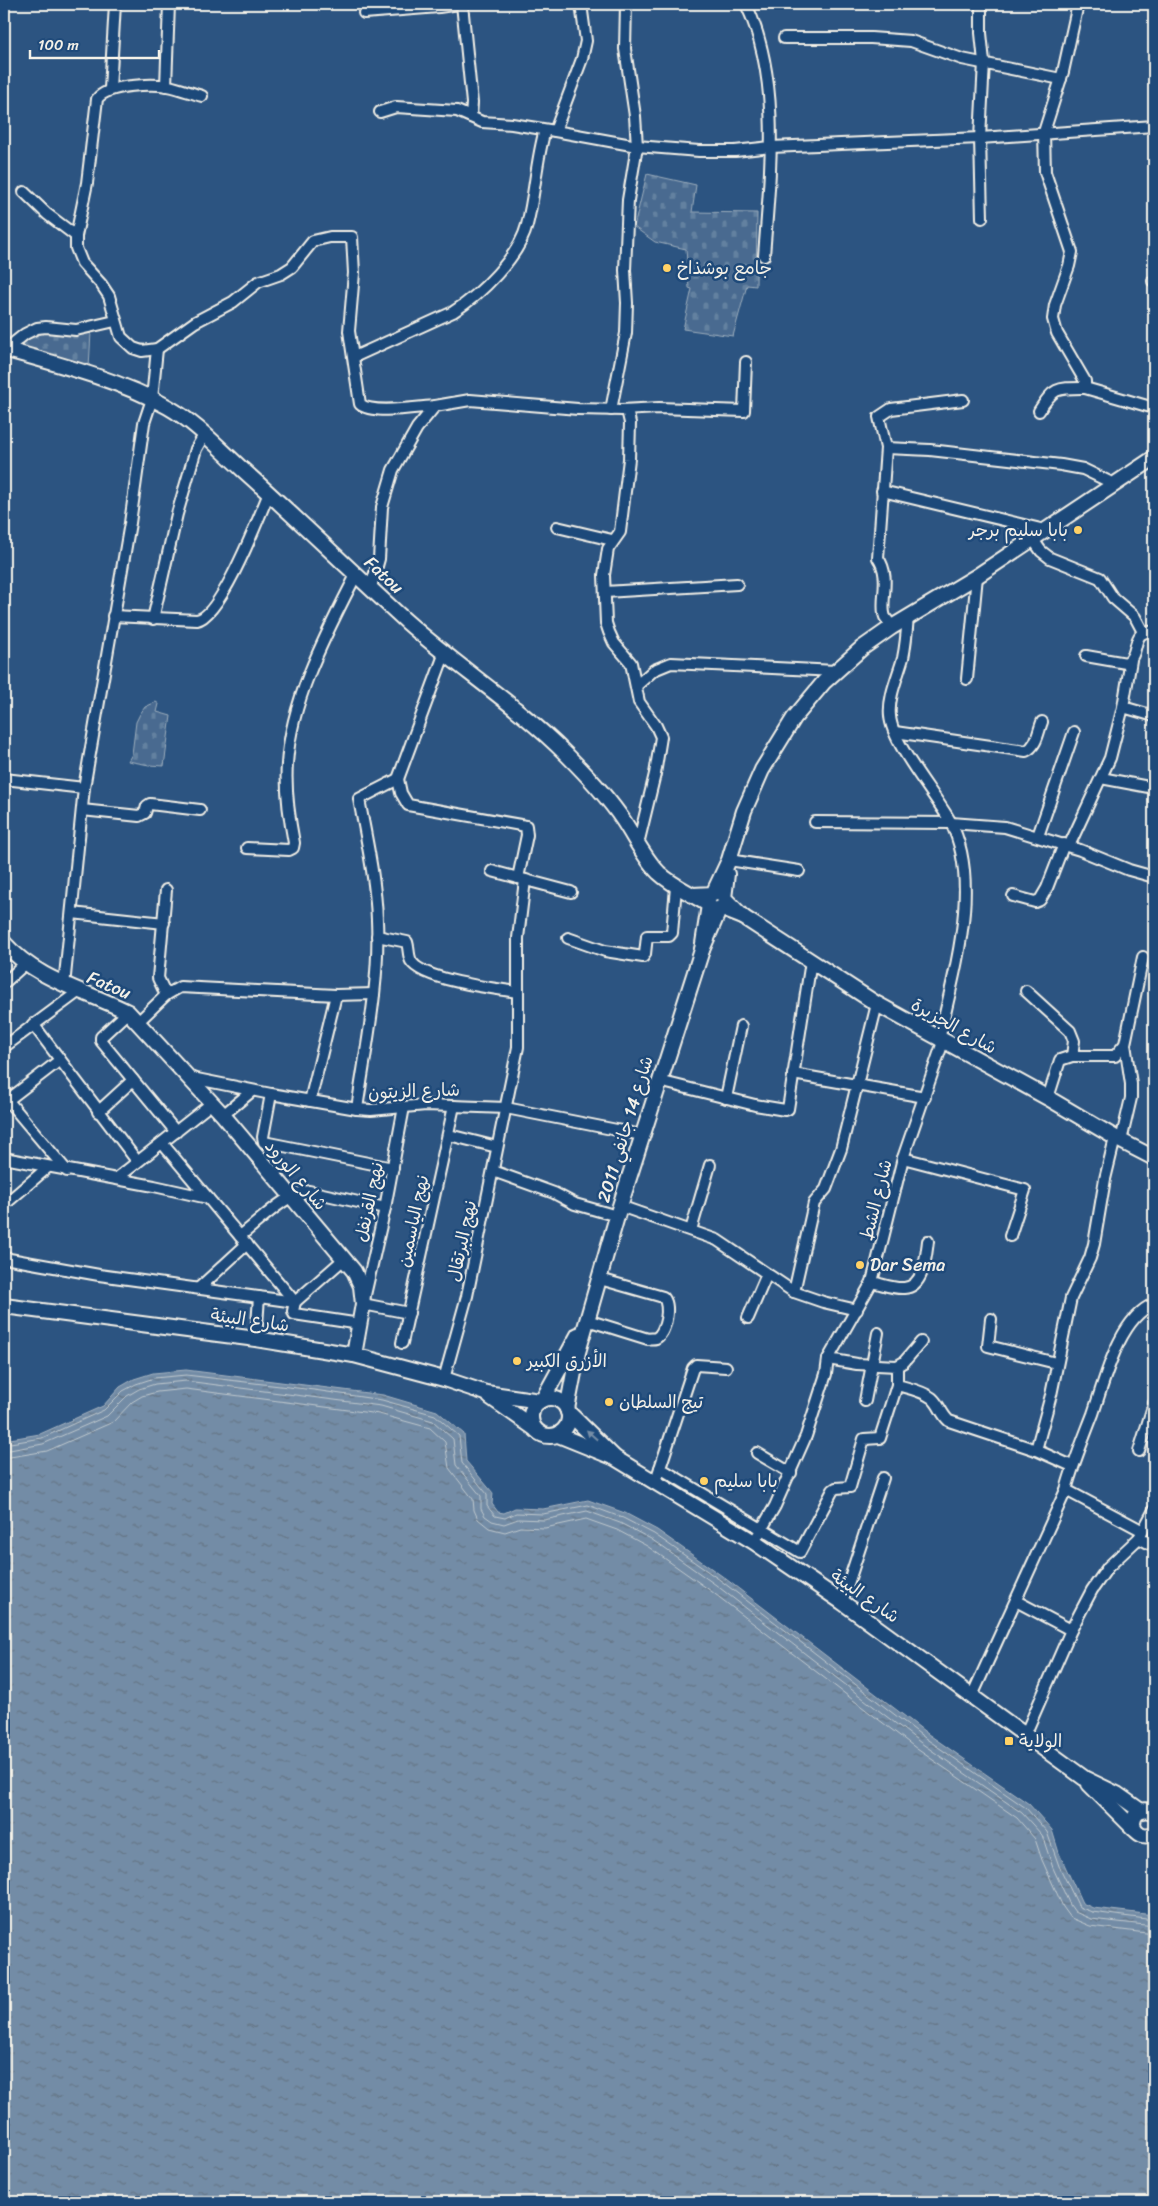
<svg xmlns="http://www.w3.org/2000/svg" width="1158" height="2206" font-family="Sriracha,'Playpen Sans Arabic',sans-serif">
  <defs>
    <pattern id="cemetery-stones" width="16" height="16" patternUnits="userSpaceOnUse" patternTransform="scale(1.25)"><rect width="16" height="16" fill="#496b90"/><path d="M2 7V4a2 2 0 0 1 4 0v3zM10 15v-3a2 2 0 0 1 4 0v3z" fill="#6481a0"/></pattern>
    <pattern id="water-ripples" width="26" height="14" patternUnits="userSpaceOnUse" patternTransform="scale(1.25)"><rect width="26" height="14" fill="#738ca6"/><path d="M2 4q2-2 4 0t4 0M15 11q2-2 4 0t4 0" fill="none" stroke="#647484"/></pattern>
  </defs>
  <rect width="100%" height="100%" fill="#2c5481"/>
  <filter id="ink" filterUnits="userSpaceOnUse"><feTurbulence type="fractalNoise" baseFrequency=".02" numOctaves="2"/><feDisplacementMap in="SourceGraphic" scale="10" xChannelSelector="R" yChannelSelector="G"/><feConvolveMatrix kernelMatrix="1 2 1 2 8 2 1 2 1" color-interpolation-filters="sRGB"/></filter>
  <g filter="url(#ink)">
    <!-- cemetery -->
    <g fill="url(#cemetery-stones)" stroke="#9eaebc">
      <polygon points="647,174 696,185 692,212 757,213 756,286 747,285 733,336 683,329 692,289 689,288 686,249 655,242 634,227"/>
      <polygon points="34,330 91,332 89,368 16,345"/>
      <polygon points="156,702 159,704 157,712 171,716 164,766 149,765 128,761 132,754 136,722 140,714 145,707"/>
    </g>
    <!-- water -->
    <polygon fill="url(#water-ripples)" stroke="#a7b4c0" points="186,1370 383,1395 437,1411 464,1434 466,1461 493,1493 492,1504 498,1512 504,1513 515,1508 543,1509 588,1500 625,1513 657,1530 722,1576 928,1734 1029,1804 1052,1830 1059,1853 1082,1903 1093,1908 1154,1915 1154,2202 4,2202 4,1440 40,1434 103,1406 120,1387 134,1379 153,1373"/>
    <g fill="none" stroke-linecap="round" stroke-linejoin="round">
      <!-- shore -->
      <g stroke="#c0c9ce" stroke-width="1">
        <polyline points="4,1444 42,1438 104,1410 123,1391 136,1384 154,1378 186,1375 314,1390 382,1400 435,1415 459,1436 462,1463 487,1494 487,1506 495,1516 505,1518 516,1513 543,1514 588,1505 623,1518 654,1534 720,1580 925,1738 1026,1808 1047,1832 1059,1866 1079,1907 1092,1912 1154,1920"/>
        <polyline points="4,1451 43,1444 107,1416 127,1396 139,1389 155,1384 186,1381 381,1406 433,1421 453,1439 456,1465 481,1496 481,1509 485,1516 492,1521 504,1524 518,1519 544,1520 587,1511 620,1523 651,1539 716,1585 921,1743 1022,1813 1042,1835 1053,1868 1070,1905 1075,1912 1091,1919 1154,1926"/>
        <polyline points="4,1458 47,1451 113,1422 132,1402 142,1396 157,1392 186,1389 379,1414 430,1428 445,1442 449,1468 473,1499 474,1510 478,1519 489,1528 505,1532 520,1527 545,1528 586,1519 617,1530 647,1546 711,1591 917,1749 1017,1818 1035,1839 1042,1860 1063,1907 1071,1918 1090,1926 1154,1934"/>
      </g>
      <defs>
        <g id="street">
          <polyline points="462,4 472,103 471,117"/>
          <path d="M746,4c36,76 24,170 18,252"/>
          <polyline points="981,4 981,33 984,62 980,138 982,218"/>
          <polyline points="1078,4 1063,72 1044,132 1045,172 1072,252 1069,266 1055,305 1053,319 1057,333 1085,381 1085,388"/>
          <polyline points="364,13 439,7 459,4"/>
          <polyline points="784,38 871,38 911,41 962,59 1061,79"/>
          <polyline points="166,86 169,4"/>
          <polyline points="110,89 115,4"/>
          <path d="M202,96c-11,-3 -23,-8 -34,-10 -17,-3 -61,-1 -71,13l-10,84 -11,53v12l6,15 19,21 8,12 12,41 12,11 9,3 15,-2 38,-27 38,-20 25,-20 23,-8 11,-7 21,-26 17,-4h22l2,36 -5,58 11,73c12,11 58,3 75,2"/>
          <polyline points="380,112 396,107 457,111 482,122 512,124 555,131 582,59 586,41 581,4"/>
          <polyline points="555,131 637,146 699,151 735,151 771,147 980,138 1154,126"/>
          <polyline points="24,192 47,214 76,236"/>
          <polyline points="1153,281 1154,281"/>
          <polyline points="5,350 25,334 37,328 46,327 76,330 115,321"/>
          <path d="M354,357l99,-45c27,-17 66,-55 74,-87 8,-31 9,-64 18,-95"/>
          <polyline points="611,410 626,333 627,303 625,270 628,200 637,146 635,116 625,49 626,4"/>
          <polyline points="627,410 630,423 629,459 620,532 608,549 604,575 606,623 609,632 614,643 631,663 639,702 656,726 661,737 655,774 638,844"/>
          <path d="M1039,411c15,-24 18,-23 46,-23l69,20"/>
          <polyline points="886,448 930,450 1061,465 1083,469 1114,484"/>
          <polyline points="882,491 1045,530"/>
          <polyline points="557,527 612,540"/>
          <polyline points="1032,538 1041,551 1050,558 1100,578 1113,598 1135,617 1143,632"/>
          <polyline points="371,587 379,559 382,507 393,470 417,428 435,406 470,400 578,409 622,410 659,408 744,411 746,362"/>
          <polyline points="605,592 737,584"/>
          <path d="M113,616l84,4c24,-4 62,-103 72,-127"/>
          <path d="M908,616c-1,14 -2,28 -5,42 -5,18 -15,39 -13,58 2,28 45,78 60,105 33,62 3,154 -11,219"/>
          <polyline points="153,619 177,514 196,449 204,435"/>
          <path d="M892,627c-2,-4 -5,-7 -7,-10 -6,-15 7,-39 -7,-59l8,-110 -7,-31 12,-8 72,-9"/>
          <path d="M1086,656l40,7c16,-10 3,-34 28,-31"/>
          <polyline points="967,679 977,576"/>
          <polyline points="636,686 654,670 671,663 836,671"/>
          <polyline points="1123,707 1131,660"/>
          <path d="M895,732l131,19c11,-5 12,-19 16,-29"/>
          <polyline points="1101,778 1154,788"/>
          <polyline points="4,779 84,788"/>
          <polyline points="398,779 444,655"/>
          <polyline points="82,810 139,816 145,813 147,806 150,804 200,810"/>
          <polyline points="815,822 951,823 1005,827 1080,850 1129,870 1154,877"/>
          <polyline points="1038,836 1074,732"/>
          <polyline points="1069,846 1110,758 1123,707 1154,716"/>
          <path d="M247,848l42,2 4,-2 1,-5c-5,-26 -9,-52 -7,-79 4,-65 40,-132 69,-189"/>
          <polyline points="729,860 799,871"/>
          <polyline points="492,871 571,892"/>
          <polyline points="1013,896 1035,902 1040,900 1047,888 1064,844"/>
          <polyline points="72,913 164,923"/>
          <path d="M377,936l30,6c2,6 1,13 4,19 11,19 85,28 107,31"/>
          <polyline points="568,938 605,951 643,957 645,954 647,936 669,936 672,933 676,887"/>
          <polyline points="4,983 26,963"/>
          <polyline points="64,986 84,788 130,523 144,423 152,399 157,349"/>
          <polyline points="1026,991 1070,1031 1074,1041 1072,1056"/>
          <polyline points="166,995 158,978 166,890"/>
          <polyline points="128,1012 101,1037 101,1041 176,1132"/>
          <polyline points="139,1021 166,995 180,987 336,995 374,994"/>
          <polyline points="33,1024 137,1161"/>
          <polyline points="4,1047 78,992"/>
          <polyline points="793,1074 925,1097"/>
          <polyline points="187,1077 271,1094 357,1109 371,1110 426,1105 506,1108 642,1135"/>
          <polyline points="659,1081 755,1105 785,1110 788,1109 811,961"/>
          <polyline points="271,1094 263,1137 264,1142 393,1168"/>
          <polyline points="4,1096 67,1171"/>
          <polyline points="726,1098 741,1026"/>
          <polyline points="1048,1098 1060,1060 1072,1056 1115,1056 1125,1044 1143,957"/>
          <polyline points="310,1101 336,995"/>
          <polyline points="4,1103 60,1060"/>
          <polyline points="404,1107 385,1208 363,1304 409,1313"/>
          <path d="M357,1109c9,-62 23,-126 20,-189 -1,-38 -11,-83 -18,-121l39,-20 3,14 7,12 118,21 1,9 -9,43"/>
          <polyline points="98,1112 133,1080"/>
          <polyline points="223,1115 252,1091"/>
          <polyline points="449,1135 497,1147"/>
          <polyline points="1121,1141 1131,1098 1131,1084 1125,1044"/>
          <polyline points="162,1143 208,1198"/>
          <polyline points="4,1158 154,1186 208,1198 295,1302"/>
          <polyline points="903,1158 1025,1190 1010,1236"/>
          <polyline points="493,1171 554,1193 575,1204 617,1216"/>
          <polyline points="116,1179 212,1103"/>
          <polyline points="4,1205 47,1168"/>
          <polyline points="620,1206 717,1240 794,1292 823,1302 857,1310"/>
          <polyline points="691,1230 710,1165"/>
          <path d="M240,1236c18,-13 47,-44 69,-45l76,17"/>
          <polyline points="4,1258 99,1275 295,1302"/>
          <polyline points="344,1259 295,1302 293,1311 294,1314 360,1324"/>
          <path d="M872,1282c10,2 22,7 32,6 20,-1 22,-32 24,-47"/>
          <polyline points="199,1288 247,1244"/>
          <polyline points="794,1292 814,1203 826,1189 841,1149 877,1004"/>
          <polyline points="748,1318 767,1274"/>
          <polyline points="991,1319 988,1346 1056,1363"/>
          <path d="M587,1320l61,19c2,-1 5,0 8,-1 10,-5 15,-33 7,-41l-63,-18"/>
          <polyline points="256,1339 259,1297"/>
          <polyline points="402,1343 454,1106"/>
          <path d="M828,1359l29,5 40,2v19c11,3 26,6 35,13 8,7 9,16 17,23l87,29 36,16"/>
          <polyline points="897,1366 904,1362 921,1342"/>
          <polyline points="444,1379 467,1296 518,1047 518,938 525,880"/>
          <polyline points="865,1401 878,1333"/>
          <polyline points="1036,1450 1051,1395 1071,1298 1090,1258 1094,1244 1105,1179 1115,1138"/>
          <polyline points="1139,1451 1154,1403"/>
          <polyline points="757,1453 791,1473"/>
          <polyline points="660,1468 800,1552 833,1490 836,1488 850,1487 864,1439 880,1438 897,1385"/>
          <polyline points="658,1474 693,1368 696,1365 726,1367"/>
          <polyline points="1066,1490 1143,1531"/>
          <polyline points="1139,1538 1154,1546"/>
          <polyline points="754,1542 775,1506 806,1436 826,1374 828,1359 872,1282 903,1158 943,1042"/>
          <polyline points="1016,1601 1071,1630"/>
          <polyline points="842,1602 883,1478"/>
          <path d="M972,1696l94,-206c7,-26 17,-50 27,-76 11,-32 26,-97 61,-110"/>
          <polyline points="1025,1735 1071,1630 1092,1590 1108,1567 1139,1538 1154,1510"/>
        </g>
        <g id="secondary">
          <path d="M4,349c53,15 116,31 164,58 28,16 51,41 74,62 56,50 110,103 165,153 52,46 110,83 159,132 21,21 41,42 57,66 12,18 21,38 36,53 15,14 34,21 50,32l-7,45"/>
          <polyline points="727,874 724,898 743,917 877,1004 1048,1098 1121,1141 1154,1158"/>
          <polyline points="693,895 713,894 729,860 744,811 762,770 794,718 824,682 862,648 892,627 977,576 1154,458"/>
          <path d="M4,943c34,38 81,47 124,69l95,103 131,156 7,15 2,18 -9,51"/>
          <polyline points="4,1306 256,1339 354,1355 444,1379 486,1393 540,1401"/>
          <polyline points="490,1397 534,1428"/>
          <circle cx="550" cy="1417" r="19"/>
          <polyline points="543,1399 578,1335"/>
          <polyline points="567,1409 578,1352 620,1206 702,950 720,908 743,917"/>
          <polyline points="568,1412 614,1457"/>
          <polyline points="558,1435 615,1458 754,1542 842,1602 1084,1778 1117,1794 1141,1811"/>
          <polyline points="1089,1784 1134,1829"/>
          <path d="M1154,1813c-11,-6 -21,-1 -21,12 4,10 12,13 21,8"/>
        </g>
      </defs>
      <!-- street casing -->
      <use href="#street" stroke="#f4f1e8" stroke-width="14"/>
      <!-- secondary casing -->
      <use href="#secondary" stroke="#f4f1e8" stroke-width="18"/>
      <!-- street -->
      <use href="#street" stroke="#1f4a7a" stroke-width="10"/>
      <!-- secondary -->
      <use href="#secondary" stroke="#1f4a7a" stroke-width="14"/>
    </g>
    <!-- one-way arrows -->
    <defs><path id="oneway-solid" d="M-6-.8H1V-3.2L6.5 0L1 3.2V.8H-6Z" transform="scale(1.25)"/></defs>
    <use fill="#748da6" href="#oneway-solid" transform="translate(592 1435) rotate(-138)"/>
  </g>
  <!-- markers -->
  <g fill="#ffd166" stroke="#1f4a7a" stroke-width="2">
    <circle cx="667" cy="268" r="5"/>
    <circle cx="1078" cy="530" r="5"/>
    <circle cx="860" cy="1265" r="5"/>
    <circle cx="517" cy="1361" r="5"/>
    <circle cx="609" cy="1402" r="5"/>
    <circle cx="704" cy="1481" r="5"/>
    <rect x="1004" y="1736" width="10" height="10" rx="2.5"/>
  </g>
  <g text-anchor="middle" stroke-width="5" stroke-linejoin="round" paint-order="stroke">
    <!-- poi labels -->
    <g font-size="18" fill="#f4f1e8" stroke="#1f4a7a" text-anchor="start">
      <text x="677" y="274">جامع بوشذاخ</text>
      <text x="1068" y="536" text-anchor="end">بابا سليم برجر</text>
      <text x="870" y="1271">Dar Sema</text>
      <text x="527" y="1367">الأزرق الكبير</text>
      <text x="619" y="1408">تيج السلطان</text>
      <text x="714" y="1487">بابا سليم</text>
      <text x="1019" y="1747">الولاية</text>
    </g>
    <!-- street labels -->
    <g font-size="18" fill="#f4f1e8" stroke="#1f4a7a">
      <text transform="translate(384 575) rotate(43)" y="6">Fatou</text>
      <text transform="translate(109 985) rotate(23)" y="6">Fatou</text>
      <text transform="translate(954 1026) rotate(29)" y="6">شارع الجزيرة</text>
      <text transform="translate(414 1091) rotate(-2)" y="6">شارع الزيتون</text>
      <text transform="translate(625 1129) rotate(-73)" y="6">شارع 14 جانفي 2011</text>
      <text transform="translate(296 1175) rotate(50)" y="6">شارع الورود</text>
      <text transform="translate(876 1200) rotate(-76)" y="6">شارع الشط</text>
      <text transform="translate(369 1202) rotate(-78)" y="6">نهج القرنفل</text>
      <text transform="translate(413 1221) rotate(-78)" y="6">نهج الياسمين</text>
      <text transform="translate(462 1241) rotate(-78)" y="6">نهج البرتقال</text>
      <text transform="translate(250 1320) rotate(8)" y="6">شارع البيئة</text>
      <text transform="translate(865 1596) rotate(35)" y="6">شارع البيئة</text>
    </g>
  </g>
  <!-- margin -->
  <rect width="1158" height="2206" fill="none" stroke="#1f4a7a" stroke-width="20"/>
  <rect x="10" y="10" width="1138" height="2186" fill="none" stroke="#f4f1e8" stroke-width="2" filter="url(#ink)"/>
  <!-- scale -->
  <path d="M30 50v8h129v-8" fill="none" stroke="#f4f1e8" stroke-width="2.5"/>
  <text x="38" y="50" font-size="15" fill="#f4f1e8" stroke="#1f4a7a" stroke-width="4" paint-order="stroke">100 m</text>
</svg>
